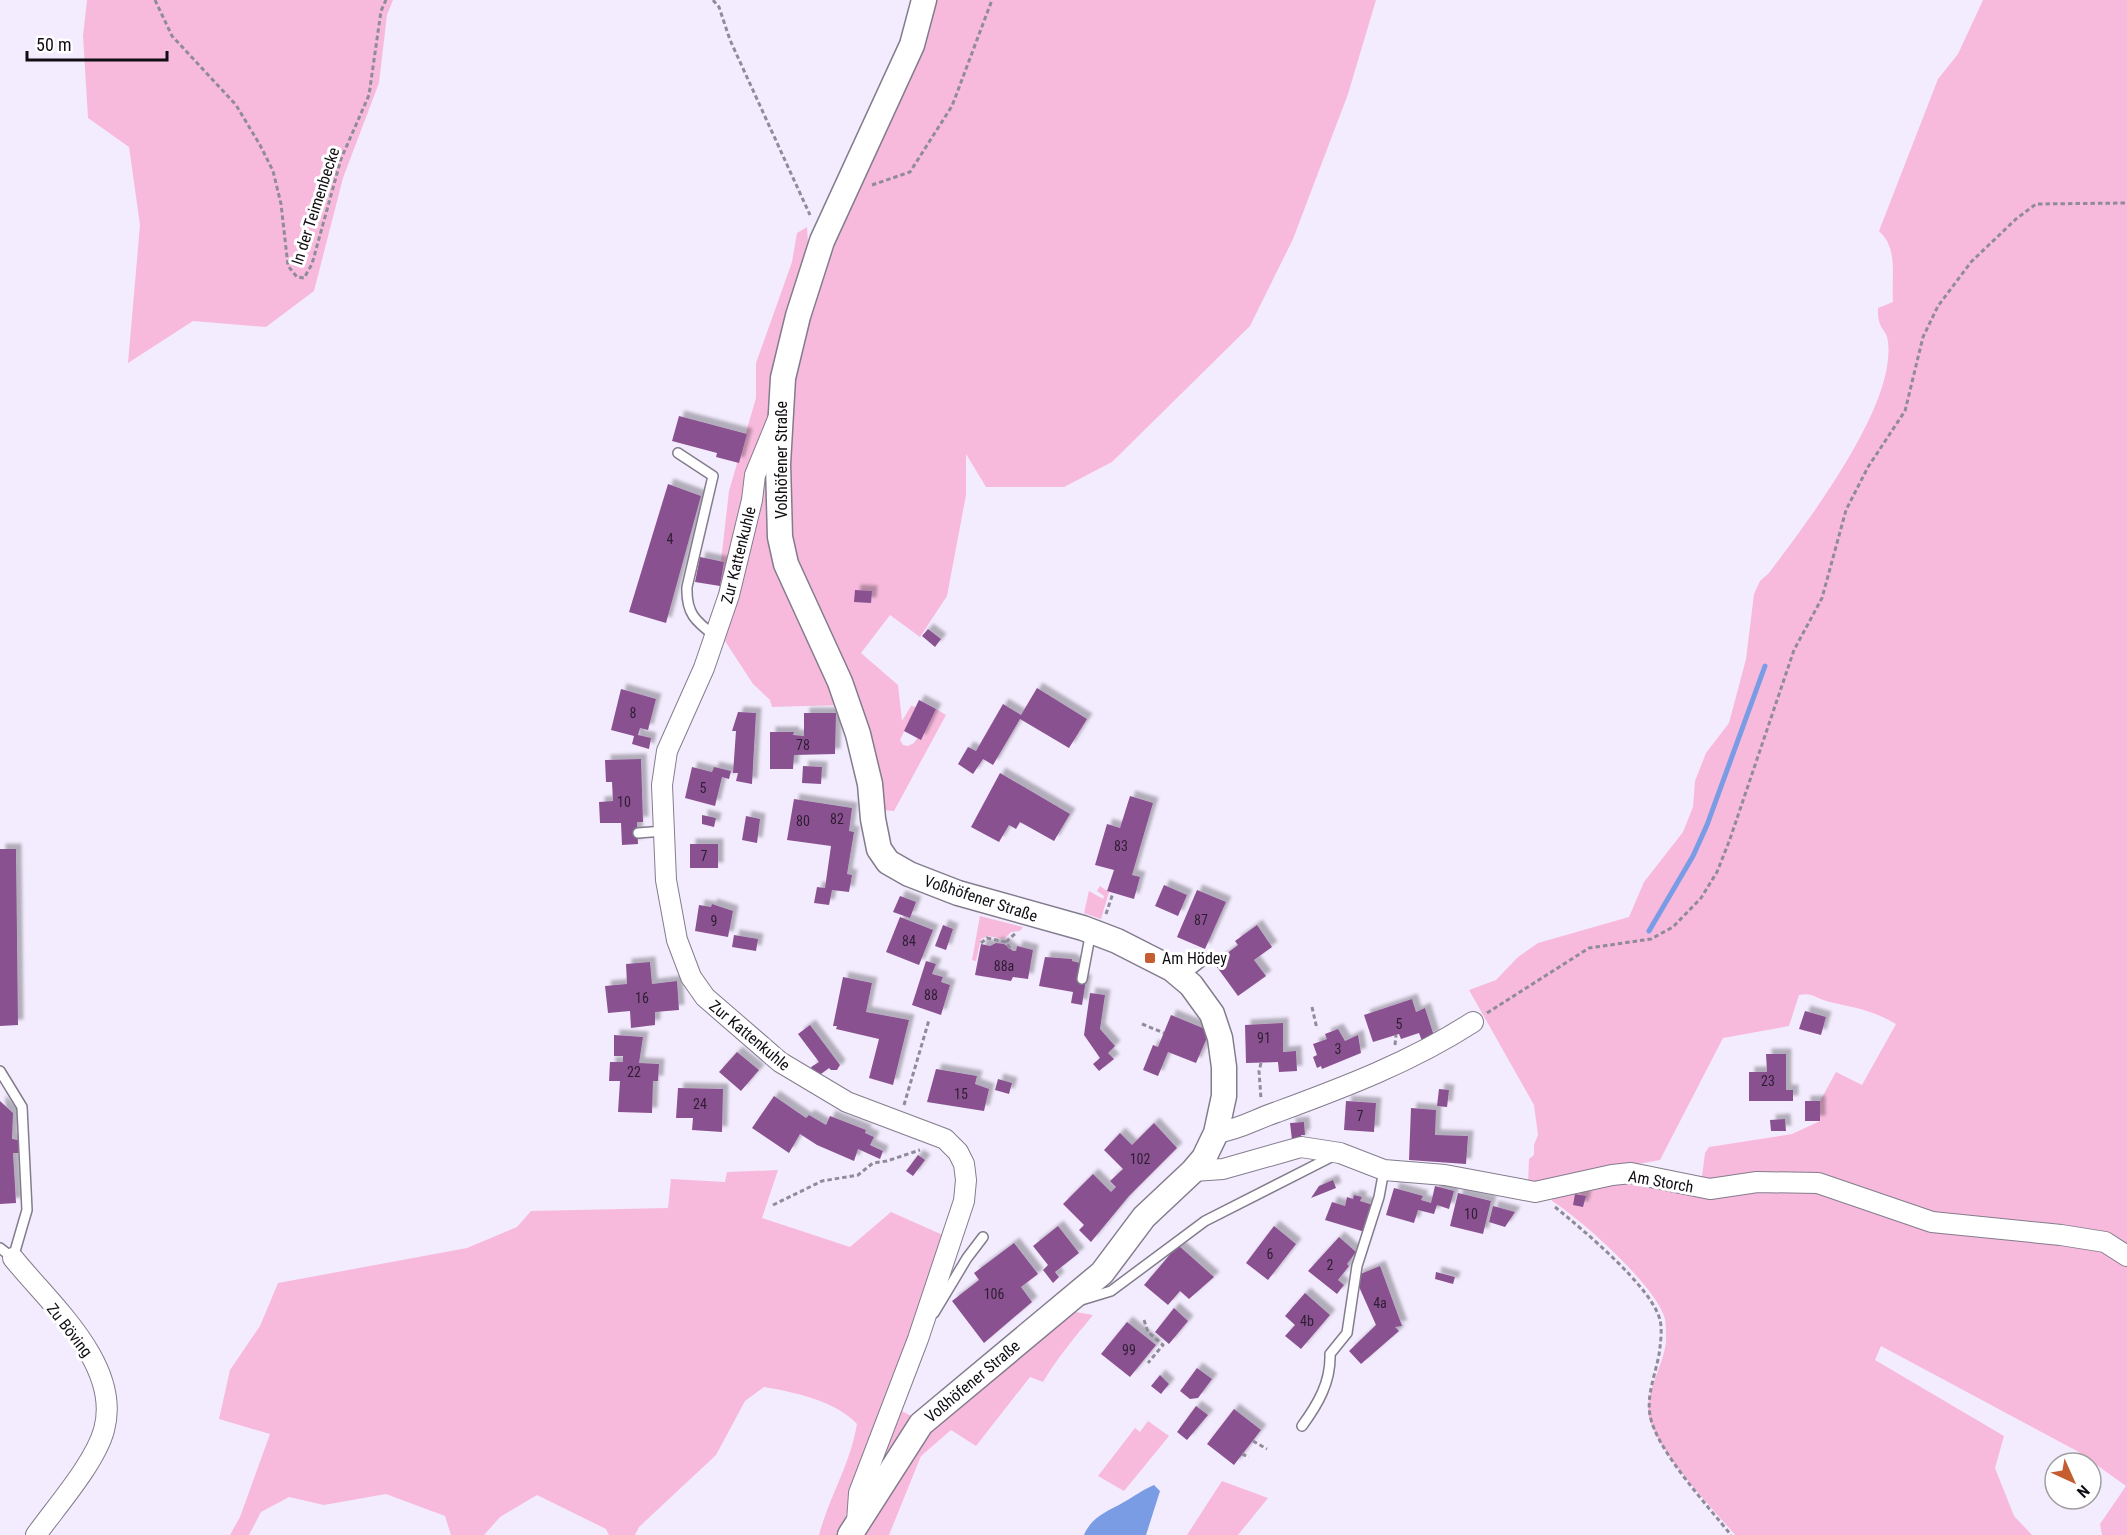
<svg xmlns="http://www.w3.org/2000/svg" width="2127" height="1535" font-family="'Roboto Condensed',sans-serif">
  <defs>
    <filter id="shadow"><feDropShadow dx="5.5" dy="-5.5" stdDeviation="1.5" flood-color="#0004"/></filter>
  </defs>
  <rect width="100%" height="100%" fill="#f3ecfe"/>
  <!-- green -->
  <g fill="#f7badd">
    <polygon points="87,0 393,0 387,15 379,83 343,178 314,291 266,327 193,321 128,363 140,225 129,147 88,118 83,36"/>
    <polygon points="932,0 1376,0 1348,94 1293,239 1250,326 1112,462 1064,487 986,487 966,454 966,495 947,596 920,637 890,615 861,653 898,685 902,721 911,706 916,707 900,740 903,745 908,746 914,743 936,709 946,715 894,811 882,810 789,540 787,386 832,240"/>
    <path d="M1983,0h144v1246l-11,-10 -177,-19 -109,-38 -129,5 4,-31 4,-6 83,-13 28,-13v-20l16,-29 26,13 34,-61c-24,-14 -40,-16 -66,-22 -13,-3 -18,-10 -31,-7l-10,31 -66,12 -63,122 -132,24 1,-25 5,-4v-10l4,-10 -4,-30 -65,-115 27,-10 22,-23 20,-14 91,-26 15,-35 39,-50 10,-25 2,-26 11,-28 23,-30 17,-64 8,-65 6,-13 9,-8c38,-51 127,-166 119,-231 -1,-14 -11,-11 -10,-34l15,-6c-2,-24 6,-53 -14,-71l59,-152 20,-25z"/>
    <polygon points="807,227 808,243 785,329 772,408 763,437 748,467 743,505 713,619 710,616 716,605 724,562 721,561 729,491 756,398 756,363 792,262 797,233"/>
    <polygon points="765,460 772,515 840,705 772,707 770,700 753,684 723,638"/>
    <polygon points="1100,886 1109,892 1101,919 1084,913 1089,891 1103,899 1104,896 1097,891"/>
    <polygon points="980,916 1023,927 1020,931 1011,932 1004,939 988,936 981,939 976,961 972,960"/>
    <path d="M778,1170l-16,48 88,29 41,-35 54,24 -106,299h-20c11,-40 31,-70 38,-111 -21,-23 -63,-32 -93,-37l-19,14 -29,54 -77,72 -4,8h-26l-3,-6 -69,-34 -37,22 -16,18h-33l-6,-19 -59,-22 -62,11 -35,-8 -28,15 -12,23h-19l10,-18 30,-83 -51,-15 11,-49 30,-44 18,-43 189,-35 50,-21 14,-16 137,-3 3,-29 54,3 2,-10z"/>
    <path d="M1599,1181l210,6 252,51 57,19 9,7v271h-25l-2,-11 26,-38 -49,-35 -196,-105 -6,14 129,76 -9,32 19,48 18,19h-297c-24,-29 -77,-82 -86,-118 -5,-23 15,-52 17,-76 0,-6 0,-16 -1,-22 -8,-32 -84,-100 -113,-118v-3z"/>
    <path d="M1070,1311l23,4c-18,22 -35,42 -50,67l-13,-5 -54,69 -25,-16 -30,26 -32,79h-31l69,-110z"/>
    <polygon points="896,1408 915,1418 872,1483"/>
    <polygon points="1148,1421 1169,1436 1124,1491 1098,1476 1135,1428 1140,1432"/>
    <polygon points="1222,1481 1268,1498 1238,1535 1187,1535"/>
  </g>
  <!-- water -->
  <path fill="#799ce5" d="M1154,1485l6,6 -14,44h-62c8,-19 23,-23 40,-33 11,-6 18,-12 30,-17z"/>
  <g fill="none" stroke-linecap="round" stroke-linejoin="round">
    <!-- stream -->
    <polyline stroke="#799ce5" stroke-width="5" points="1649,931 1693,856 1707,825 1765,666"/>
  </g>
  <!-- building -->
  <g fill="#8a5190" filter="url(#shadow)">
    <polygon points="679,416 747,434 739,463 716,457 717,453 672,441"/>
    <polygon points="668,484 701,496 666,623 629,612"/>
    <polygon points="700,557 724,562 720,586 695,582"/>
    <polygon points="855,590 872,591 871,603 854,602"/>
    <polygon points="928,629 941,639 935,647 922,636"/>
    <polygon points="1037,688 1087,719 1069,748 1020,719 993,765 983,759 973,774 958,764 968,747 976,751 1003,704 1021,715"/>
    <polygon points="621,689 656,699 648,730 640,728 638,735 651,738 649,749 632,744 634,736 611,730"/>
    <polygon points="919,700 936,709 921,740 904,731"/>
    <polygon points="738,712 756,713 752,784 736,781 738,773 733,773 736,731 732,731"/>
    <polygon points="804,713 836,713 835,754 794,755 793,769 770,769 770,732 794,732 793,735 804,736"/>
    <polygon points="641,759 643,822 637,822 638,844 622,845 621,823 600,823 599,802 613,801 612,782 606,782 605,760"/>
    <polygon points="803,766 822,767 821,784 802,783"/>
    <polygon points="692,767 712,772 714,767 731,771 729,779 722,777 715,806 685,798"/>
    <polygon points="1000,773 1070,814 1054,841 1020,822 1016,829 1009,825 999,842 971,827"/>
    <polygon points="1130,796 1153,803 1132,875 1140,877 1134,899 1107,891 1114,870 1095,865 1107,824 1120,828"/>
    <polygon points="794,799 852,808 849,831 854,832 847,874 852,875 849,892 832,890 829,905 814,903 817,887 825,888 831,846 787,840"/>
    <polygon points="702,815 716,818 714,827 702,824"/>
    <polygon points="746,816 760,819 757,843 742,840"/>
    <rect x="690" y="844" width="28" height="24"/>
    <polygon points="0,849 16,849 18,1025 0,1026"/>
    <polygon points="1164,885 1187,895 1178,916 1155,906"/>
    <polygon points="1197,890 1226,902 1205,949 1177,937"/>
    <polygon points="900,896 916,902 910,918 893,912"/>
    <polygon points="712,904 733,911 728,937 695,931 699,905 711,907"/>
    <polygon points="900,917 933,930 919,965 886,952"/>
    <polygon points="943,925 953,929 946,950 935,946"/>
    <polygon points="1257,925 1272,947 1254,960 1266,976 1238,996 1214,963 1238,945 1235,941"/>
    <polygon points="734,935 758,939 756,951 732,947"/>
    <polygon points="996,943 1004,944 1013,951 1016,951 1017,946 1033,950 1028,979 1013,977 1011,981 975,975 981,944 990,946"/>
    <polygon points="1045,957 1072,959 1072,961 1080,963 1077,978 1086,980 1082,1005 1071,1003 1073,992 1039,986"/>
    <polygon points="926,961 936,964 932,974 943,977 941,982 950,985 941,1015 912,1005"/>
    <polygon points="650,962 652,984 677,981 679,1010 655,1012 655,1025 631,1028 630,1011 608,1013 605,986 627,984 626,964"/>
    <polygon points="843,977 872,983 866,1012 909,1020 893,1085 869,1078 879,1039 836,1029 837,1026 833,1026"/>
    <polygon points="1090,993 1105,995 1100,1029 1115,1046 1108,1053 1114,1059 1099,1071 1093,1064 1100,1058 1084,1035"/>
    <polygon points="1412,999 1416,1012 1425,1008 1434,1036 1422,1041 1419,1033 1401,1039 1399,1034 1373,1042 1364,1015"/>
    <polygon points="1805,1011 1826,1017 1821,1035 1799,1029"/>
    <polygon points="1171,1015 1210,1031 1196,1063 1168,1052 1158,1076 1143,1070 1153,1045 1158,1047"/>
    <polygon points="1283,1023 1283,1052 1296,1051 1297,1071 1279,1072 1278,1062 1246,1063 1245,1025"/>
    <polygon points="810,1025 840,1065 837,1070 831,1070 829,1068 817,1077 811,1067 819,1062 798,1034"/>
    <polygon points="1338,1029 1345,1041 1358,1035 1361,1053 1322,1069 1321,1066 1317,1068 1313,1057 1317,1055 1313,1044 1327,1039 1325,1034"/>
    <polygon points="614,1035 643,1037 639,1063 659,1064 658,1081 653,1081 652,1113 618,1112 620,1081 609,1081 610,1062 623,1062 623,1056 614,1056"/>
    <polygon points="737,1052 759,1070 741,1091 719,1072"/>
    <polygon points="1766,1054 1786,1054 1786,1090 1793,1090 1793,1101 1749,1101 1749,1072 1767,1072"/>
    <polygon points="936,1069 977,1076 975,1084 989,1089 984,1111 927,1102"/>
    <polygon points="998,1079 1012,1083 1009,1094 995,1090"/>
    <polygon points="678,1088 723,1089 722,1132 692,1130 693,1118 676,1118"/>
    <polygon points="1439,1089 1449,1090 1447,1107 1437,1106"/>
    <polygon points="774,1096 806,1118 809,1115 826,1125 830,1116 866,1130 865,1133 874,1137 870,1145 883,1151 880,1159 858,1149 854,1161 817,1145 800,1134 789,1153 752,1128"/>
    <polygon points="0,1101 13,1113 12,1139 18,1140 19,1153 13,1153 16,1203 0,1204"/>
    <polygon points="1346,1101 1376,1103 1374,1132 1344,1130"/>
    <rect x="1805" y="1101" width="15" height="20"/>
    <polygon points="1411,1108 1436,1110 1435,1135 1468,1136 1466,1164 1409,1160"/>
    <polygon points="1785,1119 1786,1131 1771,1131 1770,1120"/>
    <polygon points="1304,1122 1305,1135 1301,1135 1302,1140 1292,1140 1290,1123"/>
    <polygon points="1154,1123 1177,1148 1129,1196 1091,1242 1079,1230 1084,1225 1063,1204 1093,1174 1111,1192 1116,1187 1110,1181 1123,1169 1104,1150 1120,1133 1132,1145"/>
    <polygon points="918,1155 925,1160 913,1176 906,1171"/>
    <polygon points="1333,1180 1336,1188 1311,1198 1319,1186"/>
    <polygon points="1435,1186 1454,1191 1449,1209 1437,1205 1434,1214 1418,1210 1414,1223 1386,1215 1394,1188 1423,1196 1421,1200 1431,1203"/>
    <polygon points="1458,1193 1491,1201 1483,1234 1450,1226"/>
    <polygon points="1575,1194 1586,1196 1583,1207 1573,1205"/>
    <polygon points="1354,1195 1362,1197 1360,1201 1373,1205 1365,1232 1325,1220 1332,1202 1345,1206 1347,1197 1353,1199"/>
    <polygon points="1493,1206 1515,1212 1505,1227 1489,1222"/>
    <polygon points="1058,1226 1079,1253 1055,1272 1059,1277 1053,1283 1043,1270 1048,1265 1033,1246"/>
    <polygon points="1274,1226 1296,1244 1268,1280 1246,1263"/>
    <polygon points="1339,1237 1356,1252 1347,1264 1349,1266 1338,1280 1344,1285 1337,1294 1308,1271"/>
    <polygon points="1014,1243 1038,1274 1021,1287 1032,1302 984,1343 952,1301 979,1280 974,1273"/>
    <polygon points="1178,1245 1214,1277 1189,1299 1180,1291 1168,1305 1144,1285"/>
    <polygon points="1380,1266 1402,1326 1395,1327 1399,1331 1361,1364 1349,1351 1376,1325 1356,1280 1358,1275"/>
    <polygon points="1436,1272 1455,1277 1453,1284 1435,1279"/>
    <polygon points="1305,1293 1330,1315 1301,1349 1285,1336 1295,1325 1285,1316"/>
    <polygon points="1174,1308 1188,1321 1169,1344 1155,1332"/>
    <polygon points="1127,1322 1156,1345 1130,1377 1101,1354"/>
    <polygon points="1197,1368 1212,1379 1198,1398 1190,1399 1180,1391"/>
    <polygon points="1160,1375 1169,1384 1161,1394 1151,1386"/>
    <polygon points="1196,1406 1208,1415 1187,1440 1177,1432"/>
    <polygon points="1234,1409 1261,1430 1234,1465 1207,1444"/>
  </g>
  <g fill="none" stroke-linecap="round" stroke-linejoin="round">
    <defs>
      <g id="service">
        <path d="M678,453l35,23 -26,111c-1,26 8,34 28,49"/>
        <polyline points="638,833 664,831"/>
        <polyline points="1182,977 1206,958"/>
        <polyline points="1082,979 1091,931"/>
        <polyline points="0,1071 22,1107 27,1210 13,1258 0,1248"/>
        <polyline points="1078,1301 1111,1291 1205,1221 1335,1155"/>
        <polyline points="934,1313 967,1258 983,1237"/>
        <path d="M1302,1426c16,-22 29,-44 28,-72l17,-21 10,-67 22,-69 5,-27"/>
      </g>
      <g id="minor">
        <polyline points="778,419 755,475 752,500 729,595 704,668 667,751 662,785 666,880 677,940 691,977 705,997 780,1062 847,1102 945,1139 958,1152 964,1164 966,1180 964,1201 918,1339 859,1493 857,1522"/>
        <path d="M1216,1133c22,-3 40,-14 61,-21 68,-25 134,-50 196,-90"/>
        <polyline points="1193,1171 1223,1169 1301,1147 1340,1153 1384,1170 1445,1175 1535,1192 1612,1175 1631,1173 1710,1189 1757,1182 1818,1183 1932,1222 2061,1235 2105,1242 2127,1256"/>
        <path d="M13,1258c37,46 109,107 91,172 -9,33 -48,77 -68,105"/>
      </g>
      <polyline id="tertiary" points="850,1535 921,1424 1102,1273 1144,1217 1193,1171 1204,1158 1216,1133 1224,1096 1224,1067 1220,1038 1212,1014 1191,985 1172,969 1117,941 1083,928 958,893 909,874 888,862 879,849 873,819 870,784 858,734 840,682 786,564 780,537 778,464 783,378 798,316 822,241 912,45 924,0"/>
    </defs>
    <!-- service casing -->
    <use href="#service" stroke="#837c8d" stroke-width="12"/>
    <!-- minor casing -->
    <use href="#minor" stroke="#837c8d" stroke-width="22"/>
    <!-- tertiary casing -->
    <use href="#tertiary" stroke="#837c8d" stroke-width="27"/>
    <!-- path -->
    <g stroke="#908b98" stroke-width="3" stroke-dasharray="4.5 3" stroke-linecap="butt">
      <polyline points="155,0 172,36 236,105 260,145 273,171 281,204 288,266 297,277 304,278 312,264 341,159 369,95 381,11 386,0"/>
      <polyline points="713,0 719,7 730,40 810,215"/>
      <polyline points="872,185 910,172 952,106 992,0"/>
      <polyline points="1106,914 1113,893"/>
      <polyline points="1006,942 1017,932"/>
      <polyline points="981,943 987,938 1006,942 1011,950"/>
      <polyline points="1312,1007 1317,1029"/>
      <polyline points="1487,1013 1589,948 1651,939 1673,927 1701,898 1717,872 1730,839 1794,650 1822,598 1846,510 1868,467 1905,411 1923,337 1938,306 1971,262 2016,219 2036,204 2127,203"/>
      <polyline points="1142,1024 1164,1033"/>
      <polyline points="1395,1045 1396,1035"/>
      <polyline points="1261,1063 1259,1071 1261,1099"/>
      <polyline points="904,1105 929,1020"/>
      <polyline points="773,1205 822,1181 858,1175 873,1163 887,1161 920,1150"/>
      <path d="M1555,1207c27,22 97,80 105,113 2,8 1,19 0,27 -2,22 -14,45 -10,68 6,35 58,91 81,120"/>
      <polyline points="1144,1320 1148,1332 1163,1345 1148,1363"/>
      <polyline points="1253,1441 1267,1449"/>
      <polyline points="1242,1454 1249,1457"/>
    </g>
    <!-- service -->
    <use href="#service" stroke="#fff" stroke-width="9"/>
    <!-- minor -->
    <use href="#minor" stroke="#fff" stroke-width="20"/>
    <!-- tertiary -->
    <use href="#tertiary" stroke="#fff" stroke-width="24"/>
  </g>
  <!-- markers -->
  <rect fill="#c45d30" stroke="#fff" stroke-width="2" x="1144" y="952" width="12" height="12" rx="3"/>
  <g text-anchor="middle" stroke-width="6" stroke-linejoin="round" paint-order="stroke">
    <!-- number labels -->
    <g font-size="14" fill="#2e1e32">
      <text x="670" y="544">4</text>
      <text x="633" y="718">8</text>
      <text x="803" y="750">78</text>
      <text x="703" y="793">5</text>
      <text x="624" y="807">10</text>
      <text x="837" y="824">82</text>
      <text x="803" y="826">80</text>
      <text x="1121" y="851">83</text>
      <text x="704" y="861">7</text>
      <text x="1201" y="925">87</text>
      <text x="714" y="926">9</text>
      <text x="909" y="946">84</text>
      <text x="1004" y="971">88a</text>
      <text x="931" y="1000">88</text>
      <text x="642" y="1003">16</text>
      <text x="1399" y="1029">5</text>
      <text x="1264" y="1043">91</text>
      <text x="1338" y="1054">3</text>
      <text x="634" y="1077">22</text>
      <text x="1768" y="1086">23</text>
      <text x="961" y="1099">15</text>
      <text x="700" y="1109">24</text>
      <text x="1360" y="1121">7</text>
      <text x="1140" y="1164">102</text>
      <text x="1471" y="1219">10</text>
      <text x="1270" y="1259">6</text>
      <text x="1330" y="1270">2</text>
      <text x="994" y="1299">106</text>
      <text x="1380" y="1308">4a</text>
      <text x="1307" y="1326">4b</text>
      <text x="1129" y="1355">99</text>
    </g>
    <!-- street labels -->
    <g font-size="16" fill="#100d13" stroke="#fff">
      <text transform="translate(315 206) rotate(-72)" y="6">In der Teimenbecke</text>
      <text transform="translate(781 460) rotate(-90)" y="6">Voßhöfener Straße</text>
      <text transform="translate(738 555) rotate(-76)" y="6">Zur Kattenkuhle</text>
      <text transform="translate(981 898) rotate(18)" y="6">Voßhöfener Straße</text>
      <text transform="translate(750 1035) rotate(40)" y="6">Zur Kattenkuhle</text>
      <text transform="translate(1661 1181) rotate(10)" y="6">Am Storch</text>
      <text transform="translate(70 1330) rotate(52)" y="6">Zu Böving</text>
      <text transform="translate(972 1381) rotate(-40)" y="6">Voßhöfener Straße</text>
    </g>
    <!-- poi labels -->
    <g font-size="16" fill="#100d13" stroke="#fff" text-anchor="start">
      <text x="1162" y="964">Am Hödey</text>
    </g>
  </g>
  <!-- north arrow -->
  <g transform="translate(2073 1481) rotate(135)"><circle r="28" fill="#ffffff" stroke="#9f9ea1" stroke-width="1.5"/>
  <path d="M0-4.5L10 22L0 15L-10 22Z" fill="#c45d30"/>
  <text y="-9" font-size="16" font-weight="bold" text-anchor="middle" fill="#100d13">N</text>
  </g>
  <!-- scale -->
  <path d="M27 51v9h140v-9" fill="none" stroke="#100d13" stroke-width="3"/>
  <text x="36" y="51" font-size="18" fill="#100d13" stroke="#ffffff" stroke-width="4.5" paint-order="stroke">50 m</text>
</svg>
